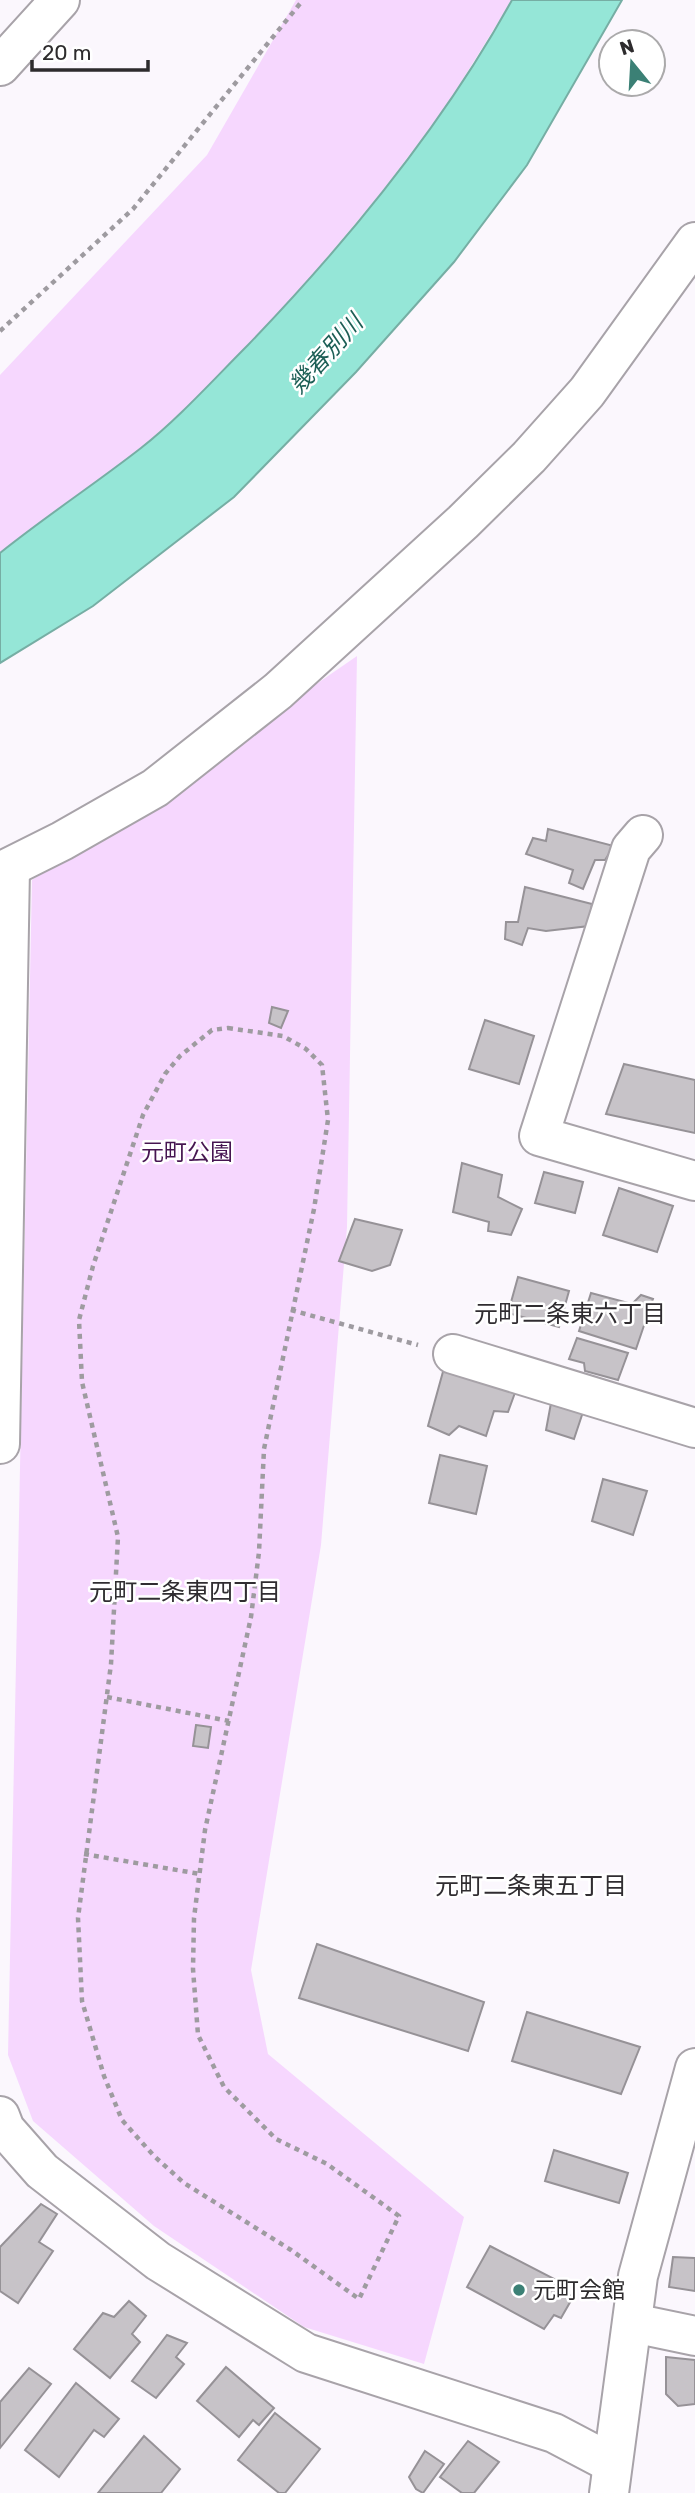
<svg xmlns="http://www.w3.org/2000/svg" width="695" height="2493" font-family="Rubik,'Noto Sans JP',sans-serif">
  <rect width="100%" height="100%" fill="#fbf7fd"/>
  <!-- green -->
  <g fill="#f6d7fe">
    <polygon points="296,0 512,0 445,108 380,194 292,299 204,391 142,447 0,553 0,375 207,155"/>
    <polygon points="357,656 347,1227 321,1545 251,1970 268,2054 464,2217 424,2364 304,2327 154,2226 33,2121 8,2055 32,880"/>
  </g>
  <!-- water -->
  <path fill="#95e6d7" stroke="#76aea4" stroke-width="2" d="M512,0h110l-95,165 -73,97 -98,110 -122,125 -141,109 -93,57v-110c46,-37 95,-69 141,-105 38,-30 72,-68 107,-103 100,-104 194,-218 264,-345z"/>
  <!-- building -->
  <g fill="#c7c3c8" stroke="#969297" stroke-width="2">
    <polygon points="548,829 614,846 605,860 595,860 583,889 569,883 573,870 526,854 533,838 546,841"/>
    <polygon points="525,887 592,904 589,926 546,931 528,928 522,945 505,939 506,922 518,922"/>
    <polygon points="272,1007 288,1011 281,1028 269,1023"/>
    <polygon points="485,1020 534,1036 519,1084 469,1069"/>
    <polygon points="624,1064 695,1080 695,1133 606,1114"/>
    <polygon points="462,1163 502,1175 498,1197 522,1209 511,1235 488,1231 489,1222 453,1212"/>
    <polygon points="544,1172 583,1182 575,1213 535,1203"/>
    <polygon points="619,1188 673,1206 657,1252 603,1235"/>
    <polygon points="355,1219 402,1230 390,1265 372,1271 339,1261"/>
    <polygon points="518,1277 569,1291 559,1327 508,1313"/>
    <polygon points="591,1293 632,1304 641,1295 653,1299 636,1349 579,1331"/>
    <polygon points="577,1338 628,1353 618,1380 585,1371 584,1363 569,1359"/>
    <polygon points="444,1368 516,1390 508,1412 494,1411 486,1436 459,1426 449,1435 428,1426"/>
    <polygon points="551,1403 583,1412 574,1439 546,1430"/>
    <polygon points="440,1455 487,1466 476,1514 429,1503"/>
    <polygon points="603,1479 647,1491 633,1535 592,1521"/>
    <polygon points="196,1725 211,1727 208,1748 193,1746"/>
    <polygon points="317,1944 484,2002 468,2051 299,1998"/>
    <polygon points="527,2012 640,2047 621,2094 512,2061"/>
    <polygon points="554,2150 628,2173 619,2203 545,2181"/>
    <polygon points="41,2204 57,2214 39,2242 53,2251 18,2303 0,2291 0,2247"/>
    <polygon points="490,2246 566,2285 566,2293 573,2297 561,2318 554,2315 544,2329 467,2287"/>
    <polygon points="673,2257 695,2258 695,2291 669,2287"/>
    <polygon points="129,2301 146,2316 132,2334 140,2342 110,2378 74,2349 103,2313 114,2317"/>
    <polygon points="167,2335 187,2343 176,2357 184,2364 156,2398 132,2381"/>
    <polygon points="666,2357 695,2360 695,2404 678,2406 666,2394"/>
    <polygon points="226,2367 274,2408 259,2425 253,2420 239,2437 197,2401"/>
    <polygon points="29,2368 51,2384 0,2448 0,2402"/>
    <polygon points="76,2383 119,2419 104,2437 94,2430 59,2477 25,2450"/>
    <polygon points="275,2413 320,2449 285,2493 279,2493 238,2460"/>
    <polygon points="144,2436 180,2469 161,2493 98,2493"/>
    <polygon points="468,2441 499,2462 474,2493 462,2493 440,2477"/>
    <polygon points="425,2451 444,2464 423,2493 416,2489 409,2477"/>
  </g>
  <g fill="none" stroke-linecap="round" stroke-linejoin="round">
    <defs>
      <g id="minor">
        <polyline points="0,66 60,0"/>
        <polyline points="643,835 631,849 539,1136 695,1181"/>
        <polyline points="0,872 62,841 155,788 278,691 463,522 529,457 587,392 695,242"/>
        <polyline points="453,1354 695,1428"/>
        <polyline points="0,1444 10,868"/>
        <polyline points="0,2116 5,2129 42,2171 158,2261 306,2353 554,2433 611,2463"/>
        <polyline points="633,2323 695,2336"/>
        <polyline points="609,2493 638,2276 695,2068"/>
      </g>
    </defs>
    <!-- minor casing -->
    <use href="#minor" stroke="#a8a3a9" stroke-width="42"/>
    <!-- path -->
    <g stroke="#9e9ba0" stroke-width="4.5" stroke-dasharray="5 5" stroke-linecap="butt">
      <polyline points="0,331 133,209 303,0"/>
      <polygon points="228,1028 283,1036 306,1049 322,1065 328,1120 314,1209 264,1449 259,1552 251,1617 205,1830 194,1918 193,1969 198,2035 224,2087 276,2139 327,2164 399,2216 359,2299 291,2250 184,2183 154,2156 122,2120 104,2076 82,2001 78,1918 111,1664 118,1537 82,1382 79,1320 93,1266 143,1115 165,1074 180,1056 212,1030"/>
      <polyline points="291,1310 418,1345"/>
      <polyline points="107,1697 229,1721"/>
      <polyline points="84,1854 200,1874"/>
    </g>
    <!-- minor -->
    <use href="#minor" stroke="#fff" stroke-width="38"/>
  </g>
  <!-- markers -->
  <circle fill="#3b8075" stroke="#fff" stroke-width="2.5" cx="519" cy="2290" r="7"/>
  <g text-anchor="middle" stroke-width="5" stroke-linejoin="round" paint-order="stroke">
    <!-- park labels -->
    <g font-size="23" fill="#461551" stroke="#fff">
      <text x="187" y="1160">元町公園</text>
    </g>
    <!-- poi labels -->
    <g font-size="23" fill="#2d2b2d" stroke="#fff" text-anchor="start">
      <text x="533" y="2298">元町会館</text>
    </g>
    <!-- water labels -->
    <g font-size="24" font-style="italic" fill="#1d5f56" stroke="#fff">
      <text transform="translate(326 354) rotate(-48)" y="8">幾春別川</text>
    </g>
    <!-- neighbourhood labels -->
    <g font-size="24" fill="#302d31" stroke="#fff">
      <text x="570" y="1322">元町二条東六丁目</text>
      <text x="185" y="1600">元町二条東四丁目</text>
      <text x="531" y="1894">元町二条東五丁目</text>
    </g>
  </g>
  <!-- north arrow -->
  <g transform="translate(632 63) rotate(342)"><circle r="33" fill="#ffffff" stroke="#abaaab" stroke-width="2"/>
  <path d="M0-5L12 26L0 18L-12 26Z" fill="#3b8075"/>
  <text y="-10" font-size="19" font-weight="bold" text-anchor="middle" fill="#2d2b2d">N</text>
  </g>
  <!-- scale -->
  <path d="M32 60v10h116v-10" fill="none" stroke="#2d2b2d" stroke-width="3.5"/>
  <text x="42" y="60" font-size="21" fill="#2d2b2d" stroke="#ffffff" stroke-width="5" paint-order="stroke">20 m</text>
</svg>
